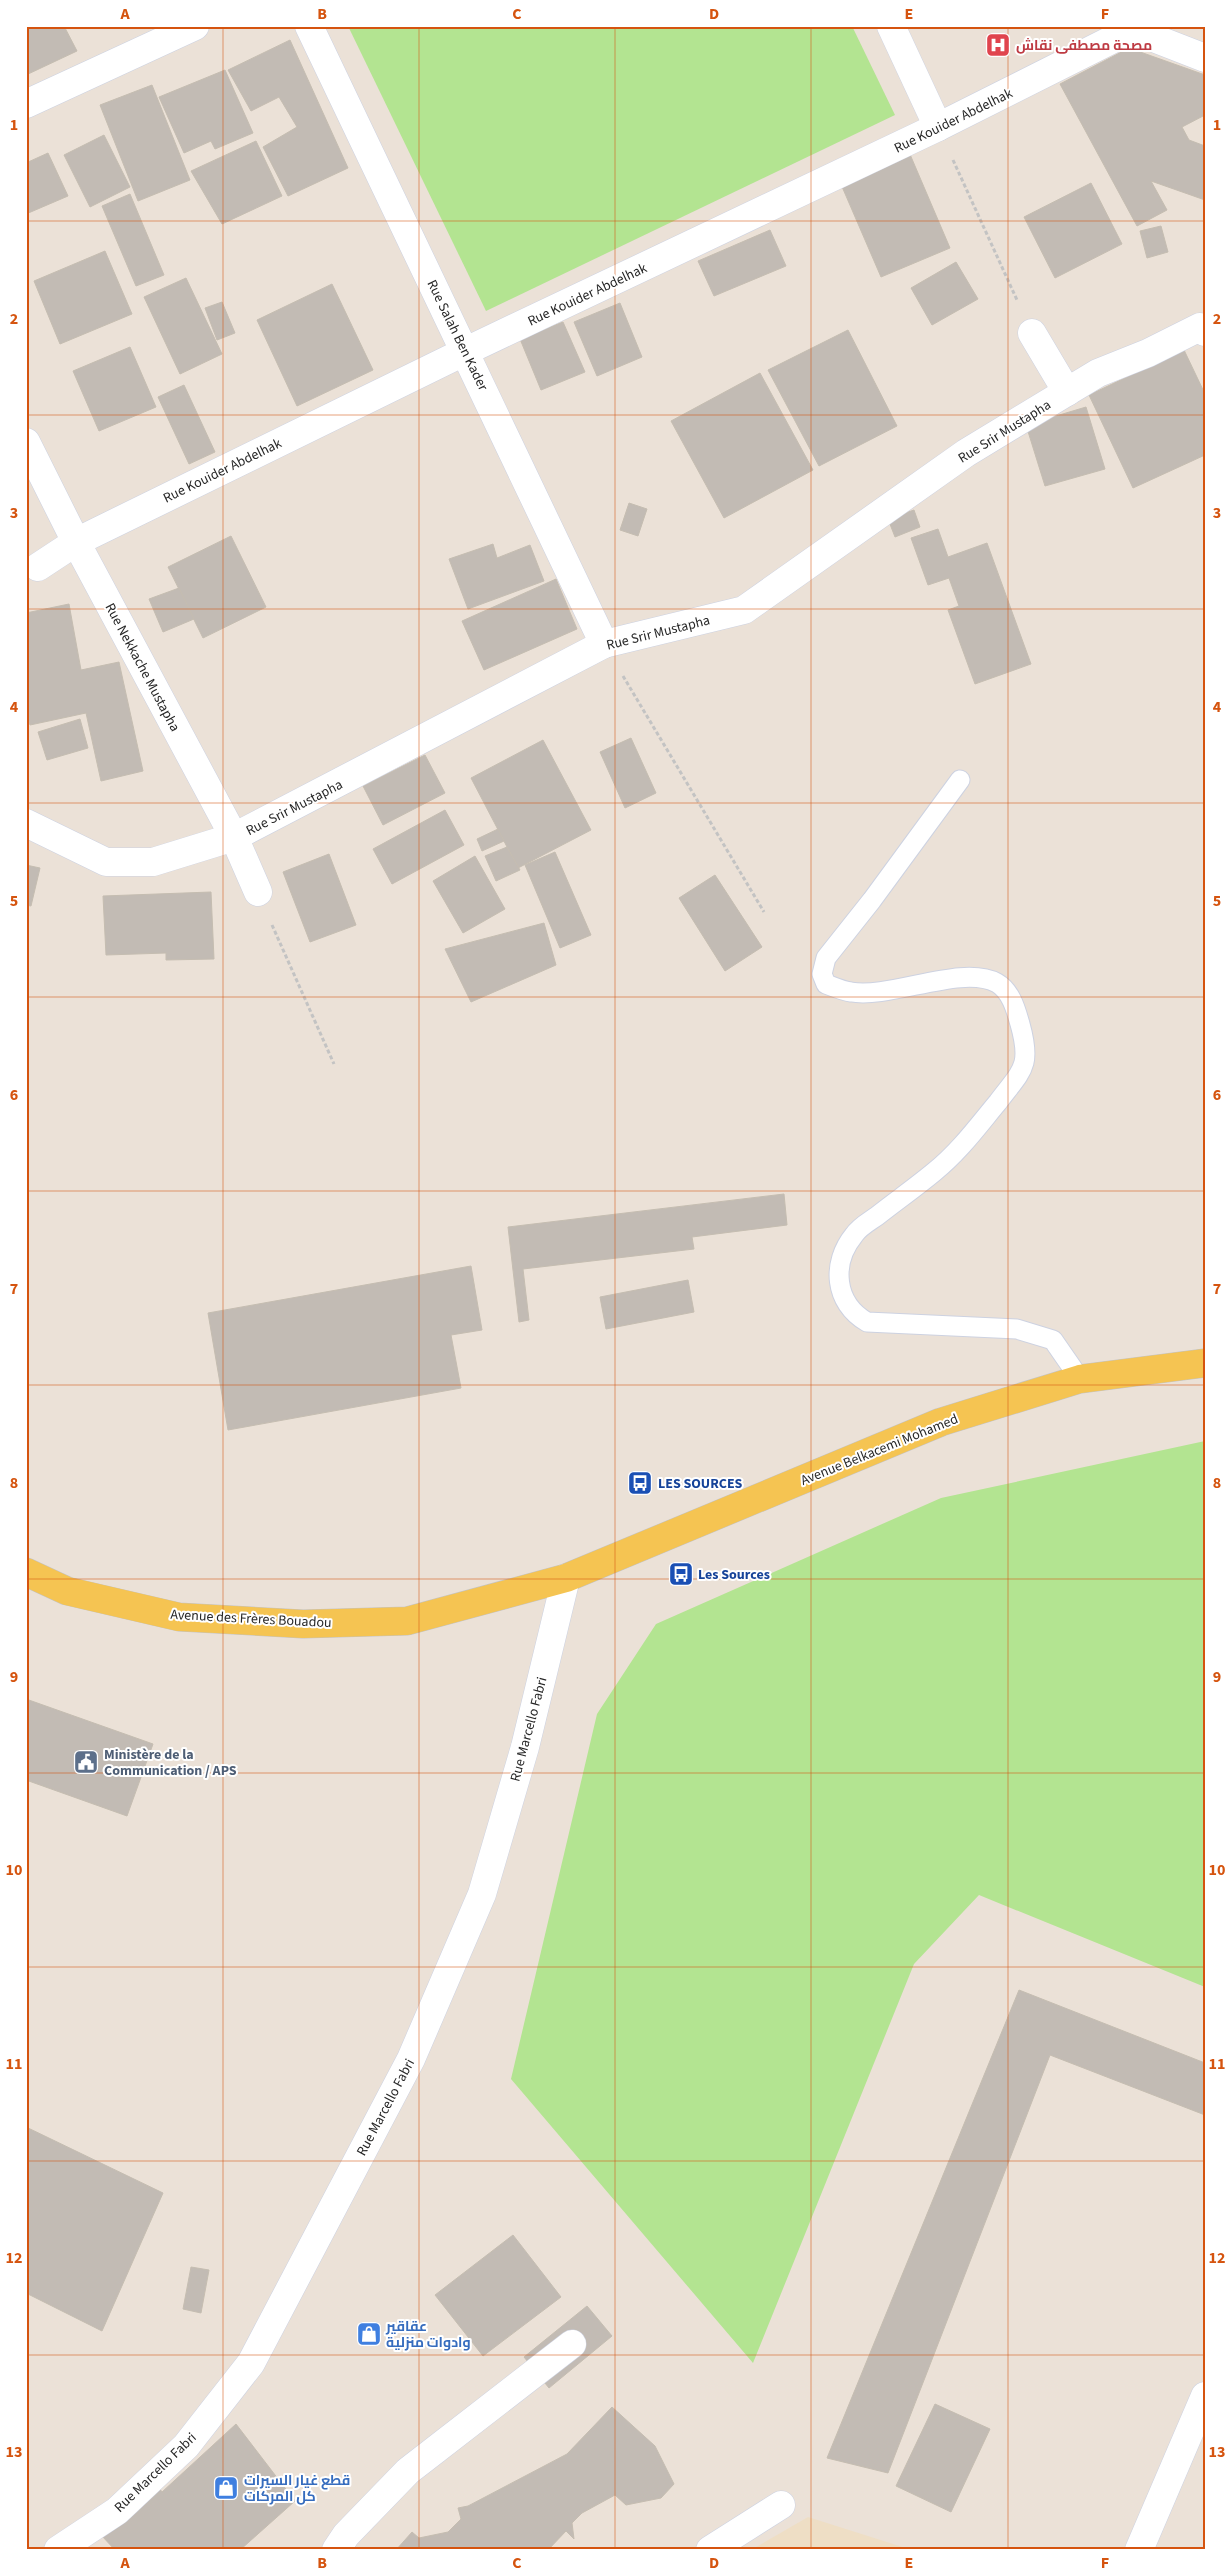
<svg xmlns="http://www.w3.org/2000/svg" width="1231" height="2576" font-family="'Source Sans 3',Cairo,sans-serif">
  <rect width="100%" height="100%" fill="#ebe1d7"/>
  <!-- education -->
  <polygon fill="#eedec5" points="808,2517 912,2550 751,2550"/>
  <!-- green -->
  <g fill="#b3e491">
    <polygon points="348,26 852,26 895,115 486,311"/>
    <polygon points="1205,1441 1205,1987 979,1895 914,1964 753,2363 511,2079 597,1714 656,1624 941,1498"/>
  </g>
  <!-- building -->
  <g fill="#c2bbb4" stroke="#c5bdb1">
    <polygon points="26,26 64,26 77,51 26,75"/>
    <polygon points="290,40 348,168 288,196 263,147 297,127 279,97 251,111 228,70"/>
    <polygon points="1129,48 1205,75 1205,115 1182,127 1189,140 1205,146 1205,200 1151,181 1167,210 1137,226 1060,84"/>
    <polygon points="225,70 253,133 215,149 211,141 184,153 159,97"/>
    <polygon points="152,85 190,180 138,201 100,105"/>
    <polygon points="104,135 130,187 90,207 64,155"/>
    <polygon points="256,141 282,196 222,224 191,171"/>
    <polygon points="909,152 950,248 881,277 840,182"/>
    <polygon points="48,153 68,196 26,214 26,163"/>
    <polygon points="1091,183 1122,244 1055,278 1024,217"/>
    <polygon points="130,194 164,275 136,286 102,206"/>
    <polygon points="1161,226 1168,252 1147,258 1140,231"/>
    <polygon points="770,230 786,266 714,296 698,261"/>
    <polygon points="105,251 132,314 60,344 34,281"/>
    <polygon points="956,262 978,299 932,325 911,288"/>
    <polygon points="186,278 222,354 180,374 144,297"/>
    <polygon points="332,284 373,370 297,406 257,320"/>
    <polygon points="222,302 235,333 217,340 205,308"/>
    <polygon points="620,303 642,357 597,376 574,322"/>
    <polygon points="563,322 585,372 541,390 520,339"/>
    <polygon points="848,330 897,426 819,466 768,370"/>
    <polygon points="130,347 156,407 99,431 73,371"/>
    <polygon points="1184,350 1205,394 1205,455 1133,488 1089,395"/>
    <polygon points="760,373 813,470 724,518 671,421"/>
    <polygon points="184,385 215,452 189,464 158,397"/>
    <polygon points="1086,407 1105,469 1045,486 1026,425"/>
    <polygon points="629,503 647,509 638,536 620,530"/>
    <polygon points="914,510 920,527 895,537 888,519"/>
    <polygon points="938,529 948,557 987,543 1031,664 975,684 948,610 959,606 949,578 928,585 911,538"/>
    <polygon points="231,536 266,607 203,638 168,567"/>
    <polygon points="493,544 497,558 530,545 544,581 468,609 449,559"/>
    <polygon points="556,579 577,629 484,670 462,621"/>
    <polygon points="179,588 194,619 163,632 149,599"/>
    <polygon points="69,604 81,670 119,662 143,771 101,781 86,713 30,725 26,708 26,613"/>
    <polygon points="80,719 88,748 47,760 38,732"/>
    <polygon points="631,738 656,793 625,808 600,752"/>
    <polygon points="543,740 591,830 518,868 471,778"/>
    <polygon points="425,755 445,793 383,825 363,786"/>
    <polygon points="445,810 464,845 392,884 373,849"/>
    <polygon points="498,829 504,841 482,851 477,839"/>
    <polygon points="507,847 520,870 496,881 485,856"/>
    <polygon points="555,852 591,935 560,948 525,865"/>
    <polygon points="329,854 356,925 310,942 283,872"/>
    <polygon points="475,856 505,909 463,933 433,881"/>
    <polygon points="26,865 40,868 31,906 26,905"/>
    <polygon points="715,875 762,947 725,971 679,898"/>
    <polygon points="211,892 214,959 166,960 166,953 106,955 103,896"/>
    <polygon points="544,923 556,965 471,1002 445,949"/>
    <polygon points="784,1194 787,1225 692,1237 694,1249 523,1269 529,1320 519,1322 508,1227"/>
    <polygon points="471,1266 482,1330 451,1335 461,1388 228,1430 208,1313"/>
    <polygon points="688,1280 694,1312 606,1329 600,1297"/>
    <polygon points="26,1699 153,1744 127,1816 26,1780"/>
    <polygon points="1019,1990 1205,2063 1205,2115 1050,2055 888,2473 827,2458"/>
    <polygon points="26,2127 163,2193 102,2331 26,2293"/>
    <polygon points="513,2235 561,2297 483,2356 435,2295"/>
    <polygon points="191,2267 209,2270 201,2313 183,2309"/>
    <polygon points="587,2306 612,2336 549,2388 524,2357"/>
    <polygon points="935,2404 990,2429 951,2512 896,2486"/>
    <polygon points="612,2407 655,2446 674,2484 661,2498 626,2505 615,2495 582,2513 572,2523 574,2539 566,2531 548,2550 396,2550 412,2532 419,2538 448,2532 461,2519 458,2508 468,2506 567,2454"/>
    <polygon points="236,2424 295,2501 240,2550 115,2550 102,2536 157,2485 162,2492"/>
  </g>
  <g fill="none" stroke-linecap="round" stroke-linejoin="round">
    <defs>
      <path id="service" d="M960,780l-88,120 -46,58 -4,16 4,10c8,3 17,7 25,8 40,7 111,-28 146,-9 14,8 19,27 23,41 12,43 2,46 -22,78 -20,24 -39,50 -64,70 -18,15 -38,29 -57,44 -7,5 -18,11 -23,19 -23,28 -20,68 13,87l150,7 36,11 27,39"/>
      <g id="minor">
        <polyline points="309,26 604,644"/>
        <polyline points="891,26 938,127"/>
        <polyline points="1133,30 1205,58"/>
        <polyline points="26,104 195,26"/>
        <polyline points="1032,333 1067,392"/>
        <polyline points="26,442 76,542 234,837 258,892"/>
        <polyline points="38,567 76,542 466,351 938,127 1139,26"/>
        <polyline points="26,823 106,862 153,862 234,837 604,644 744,610 966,453 1098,373 1148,353 1200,327 1205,332"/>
        <polyline points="336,2550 346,2535 408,2471 572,2344"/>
        <polyline points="710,2550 781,2505"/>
        <polyline points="1139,2550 1205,2396"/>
      </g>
      <polyline id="tertiary" points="58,2550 117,2511 186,2446 251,2363 411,2059 482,1894 525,1747 566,1578"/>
      <polyline id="primary" points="26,1572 67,1591 179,1617 303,1624 407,1621 566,1578 941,1422 1080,1379 1205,1363"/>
    </defs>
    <!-- service casing -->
    <use href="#service" stroke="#cdd2e1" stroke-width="21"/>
    <!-- minor casing -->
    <use href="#minor" stroke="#cdd2e1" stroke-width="29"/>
    <!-- tertiary casing -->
    <use href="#tertiary" stroke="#cdd2e1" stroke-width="29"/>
    <!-- primary casing -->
    <use href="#primary" stroke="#c3c3c3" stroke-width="29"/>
    <!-- path -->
    <g stroke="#c3c3c3" stroke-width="3" stroke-dasharray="4 2.5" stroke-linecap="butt">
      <polyline points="953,160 1017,300"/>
      <polyline points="623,676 764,912"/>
      <polyline points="272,925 334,1064"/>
    </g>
    <!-- service -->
    <use href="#service" stroke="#fff" stroke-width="19"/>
    <!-- minor -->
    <use href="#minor" stroke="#fff" stroke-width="28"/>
    <!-- tertiary -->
    <use href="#tertiary" stroke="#fff" stroke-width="28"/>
    <!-- primary -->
    <use href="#primary" stroke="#f5c452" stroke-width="28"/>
  </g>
  <!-- grid -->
  <path fill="none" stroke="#d5540f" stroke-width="1" stroke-opacity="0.55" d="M223,26v2524M419,26v2524M615,26v2524M811,26v2524M1008,26v2524M26,221h1179M26,415h1179M26,609h1179M26,803h1179M26,997h1179M26,1191h1179M26,1385h1179M26,1579h1179M26,1773h1179M26,1967h1179M26,2161h1179M26,2355h1179"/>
  <!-- icons -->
  <defs>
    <symbol id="hospital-square" viewBox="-11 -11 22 22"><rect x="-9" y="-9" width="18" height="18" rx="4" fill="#e0444e" stroke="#fff"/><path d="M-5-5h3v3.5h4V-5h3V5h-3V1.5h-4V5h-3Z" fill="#fff"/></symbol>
    <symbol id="bus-square" viewBox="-11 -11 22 22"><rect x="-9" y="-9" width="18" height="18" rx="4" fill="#1a4fb4" stroke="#fff"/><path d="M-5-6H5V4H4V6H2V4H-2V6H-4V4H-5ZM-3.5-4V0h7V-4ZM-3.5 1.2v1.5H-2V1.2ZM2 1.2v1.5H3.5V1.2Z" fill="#fff"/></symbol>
    <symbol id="civic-square" viewBox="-11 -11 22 22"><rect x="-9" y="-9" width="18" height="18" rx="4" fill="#5c6f8a" stroke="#fff"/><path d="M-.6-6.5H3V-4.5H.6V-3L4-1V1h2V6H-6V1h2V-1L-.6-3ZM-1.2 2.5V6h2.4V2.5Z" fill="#fff"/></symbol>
    <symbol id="shop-square" viewBox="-11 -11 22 22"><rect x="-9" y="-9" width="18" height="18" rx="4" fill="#3f7fe0" stroke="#fff"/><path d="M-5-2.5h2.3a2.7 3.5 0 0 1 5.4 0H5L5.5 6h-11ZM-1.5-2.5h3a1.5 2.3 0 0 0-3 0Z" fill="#fff"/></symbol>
  </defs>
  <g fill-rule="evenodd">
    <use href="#hospital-square" x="984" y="31" width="28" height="28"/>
    <use href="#bus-square" x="626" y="1469" width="28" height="28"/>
    <use href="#bus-square" x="667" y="1560" width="28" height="28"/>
    <use href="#civic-square" x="72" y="1748" width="28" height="28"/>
    <use href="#shop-square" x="355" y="2320" width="28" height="28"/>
    <use href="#shop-square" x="212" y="2474" width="28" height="28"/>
  </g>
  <g text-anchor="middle" stroke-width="4" stroke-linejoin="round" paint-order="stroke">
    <!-- health labels -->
    <g font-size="14" font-weight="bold" fill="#be3a42" stroke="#fff" text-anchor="start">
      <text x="1016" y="50">مصحة مصطفى نقاش</text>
    </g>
    <!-- street labels -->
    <g font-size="14" fill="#272727" stroke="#fff">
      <text transform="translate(953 120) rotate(-26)" y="5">Rue Kouider Abdelhak</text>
      <text transform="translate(587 294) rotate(-25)" y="5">Rue Kouider Abdelhak</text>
      <text transform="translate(458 335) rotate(64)" y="5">Rue Salah Ben Kader</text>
      <text transform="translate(1004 431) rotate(-32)" y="5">Rue Srir Mustapha</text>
      <text transform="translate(222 470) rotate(-26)" y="5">Rue Kouider Abdelhak</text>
      <text transform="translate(658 632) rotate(-14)" y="5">Rue Srir Mustapha</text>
      <text transform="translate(143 667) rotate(62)" y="5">Rue Nekkache Mustapha</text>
      <text transform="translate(294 807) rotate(-27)" y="5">Rue Srir Mustapha</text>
      <text transform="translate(879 1449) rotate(-22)" y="5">Avenue Belkacemi Mohamed</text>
      <text transform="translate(251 1618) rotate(3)" y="5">Avenue des Frères Bouadou</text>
      <text transform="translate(528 1729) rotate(-75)" y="5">Rue Marcello Fabri</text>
      <text transform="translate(385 2107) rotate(-62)" y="5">Rue Marcello Fabri</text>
      <text transform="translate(155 2472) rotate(-44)" y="5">Rue Marcello Fabri</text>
    </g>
    <!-- transit labels -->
    <g font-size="14" font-weight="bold" fill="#164399" stroke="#fff" text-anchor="start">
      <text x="658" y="1488">LES SOURCES</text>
      <text x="698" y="1579">Les Sources</text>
    </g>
    <!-- service labels -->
    <g font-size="14" font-weight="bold" fill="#4e5e75" stroke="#fff" text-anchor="start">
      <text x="104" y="1759">Ministère de la<tspan x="104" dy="16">Communication / APS</tspan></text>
    </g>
    <!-- shop labels -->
    <g font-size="14" font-weight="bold" fill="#366cbe" stroke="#fff" text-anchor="start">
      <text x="386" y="2331">عقاقير<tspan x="386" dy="16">وادوات منزلية</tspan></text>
      <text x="244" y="2485">قطع غيار السيرات<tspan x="244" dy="16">كل المركات</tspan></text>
    </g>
  </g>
  <!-- border -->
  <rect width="1231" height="2576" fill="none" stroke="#ffffff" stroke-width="55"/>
  <rect x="28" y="28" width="1176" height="2520" fill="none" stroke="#d5540f" stroke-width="2"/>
  <g font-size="16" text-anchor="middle" font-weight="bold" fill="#d5540f">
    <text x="125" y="19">A</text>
    <text x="322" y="19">B</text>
    <text x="517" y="19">C</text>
    <text x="714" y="19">D</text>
    <text x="909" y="19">E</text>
    <text x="1105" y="19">F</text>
    <text x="14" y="130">1</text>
    <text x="1217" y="130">1</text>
    <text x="14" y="324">2</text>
    <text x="1217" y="324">2</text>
    <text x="14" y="518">3</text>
    <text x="1217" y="518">3</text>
    <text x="14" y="712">4</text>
    <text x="1217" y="712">4</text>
    <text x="14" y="906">5</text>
    <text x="1217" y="906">5</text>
    <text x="14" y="1100">6</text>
    <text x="1217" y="1100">6</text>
    <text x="14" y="1294">7</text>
    <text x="1217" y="1294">7</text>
    <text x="14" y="1488">8</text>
    <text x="1217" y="1488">8</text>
    <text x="14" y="1682">9</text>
    <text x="1217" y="1682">9</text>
    <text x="14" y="1875">10</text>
    <text x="1217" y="1875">10</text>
    <text x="14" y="2069">11</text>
    <text x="1217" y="2069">11</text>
    <text x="14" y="2263">12</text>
    <text x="1217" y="2263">12</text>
    <text x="14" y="2457">13</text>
    <text x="1217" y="2457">13</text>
    <text x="125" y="2568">A</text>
    <text x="322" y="2568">B</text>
    <text x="517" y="2568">C</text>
    <text x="714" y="2568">D</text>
    <text x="909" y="2568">E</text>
    <text x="1105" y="2568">F</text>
  </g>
</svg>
